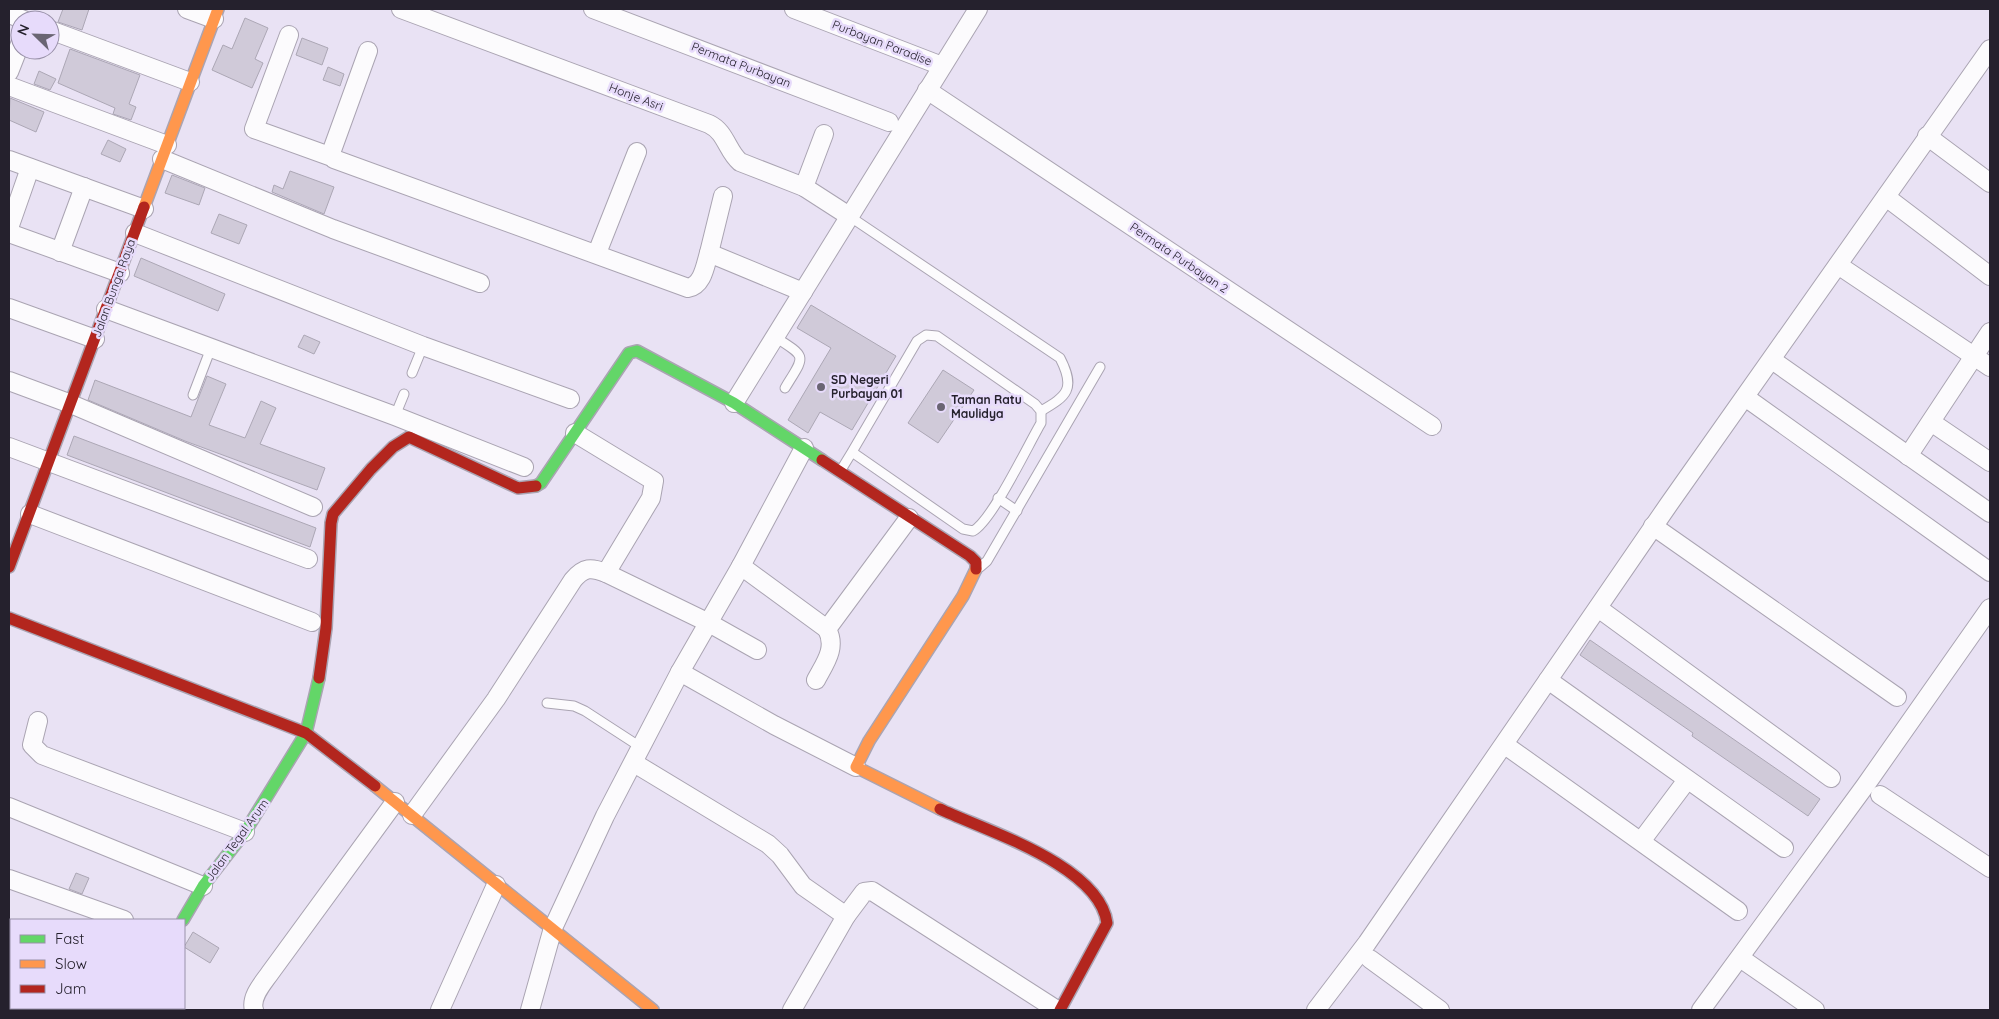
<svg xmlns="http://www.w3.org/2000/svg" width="1999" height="1019" font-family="Quicksand,sans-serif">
  <rect width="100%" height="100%" fill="#e9e2f4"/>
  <!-- building -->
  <g fill="#d0cad9" stroke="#aca7b5">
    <polygon points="63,9 89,9 82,30 58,22"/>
    <polygon points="245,18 268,28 255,59 263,63 252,88 212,70 223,45 232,49"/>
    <polygon points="302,38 328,48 322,65 296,55"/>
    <polygon points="70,49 140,75 129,104 136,107 131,120 113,114 115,108 58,83"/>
    <polygon points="328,67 344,74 340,86 323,80"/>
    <polygon points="39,71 56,79 50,90 34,84"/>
    <polygon points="10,98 44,112 36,132 9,120"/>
    <polygon points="108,140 126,149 120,162 101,154"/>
    <polygon points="290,171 334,187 324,214 272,192 274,185 283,189"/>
    <polygon points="172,175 205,188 199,205 165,193"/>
    <polygon points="219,214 247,225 239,244 211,233"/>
    <polygon points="141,258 225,294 218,311 134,276"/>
    <polygon points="811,305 896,356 852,430 820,412 808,433 788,420 831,348 797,328"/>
    <polygon points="304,335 320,342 314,354 298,347"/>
    <polygon points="943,370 974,390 938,443 908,423"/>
    <polygon points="207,376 226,384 209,425 245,438 261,401 276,408 260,444 325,468 317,490 185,441 88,400 95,380 191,417"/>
    <polygon points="74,436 316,528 310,547 67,455"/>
    <polygon points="1590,640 1820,799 1808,816 1692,736 1693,733 1580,655"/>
    <polygon points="76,873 89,878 82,894 69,889"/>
    <polygon points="193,932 219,948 210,963 184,947"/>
  </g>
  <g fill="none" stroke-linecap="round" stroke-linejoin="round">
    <defs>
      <g id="lane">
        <path d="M849,216l211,142c16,31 7,38 -19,53"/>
        <path d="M775,337c33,21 30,18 10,51"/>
        <polyline points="412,373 423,346"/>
        <polyline points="193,395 211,348"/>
        <polyline points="395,416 404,394"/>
        <path d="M841,470l11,-18 65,-111 9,-6 11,1 98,68 6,7v12c-13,22 -49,98 -68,108l-10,-2 -111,-77"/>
        <polyline points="998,498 1017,511"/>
        <polyline points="980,567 987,561 1100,367"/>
        <polyline points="547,703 574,706 585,711 642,748"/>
      </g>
      <g id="street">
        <polyline points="187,9 214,19"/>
        <path d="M401,9l308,115c17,8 18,27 31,38l64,25 45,29"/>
        <polyline points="593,9 889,122"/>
        <polyline points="794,9 942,66"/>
        <polyline points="9,14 24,20"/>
        <polyline points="50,30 190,82"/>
        <polyline points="289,35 254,129 332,157"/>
        <path d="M368,51l-37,102 3,6 354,129c15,-3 17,-22 21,-35l94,39"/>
        <polyline points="9,72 20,44"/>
        <polyline points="9,86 167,145"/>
        <polyline points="927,90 1432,426"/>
        <polyline points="1927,136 1990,183"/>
        <polyline points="162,159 333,229 480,283"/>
        <polyline points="9,160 144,209"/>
        <polyline points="804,187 824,134"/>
        <polyline points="1886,197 1990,276"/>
        <polyline points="9,228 30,168"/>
        <polyline points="9,233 120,273"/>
        <polyline points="135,233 423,346 570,399"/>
        <polyline points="60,252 84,187"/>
        <polyline points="597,253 637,152"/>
        <polyline points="709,253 723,196"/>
        <polyline points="1838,265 1990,367"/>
        <polyline points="9,308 95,339"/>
        <polyline points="106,309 395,416 524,467"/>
        <polyline points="1772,360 1990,513"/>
        <polyline points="9,381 71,404 313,507"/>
        <polyline points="1745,397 1990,572"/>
        <polyline points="734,403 978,9"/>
        <polyline points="1931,422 1990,462"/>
        <polyline points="575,433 654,481 651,498 606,573"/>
        <polyline points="9,447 308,559"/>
        <polyline points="1908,456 1990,332"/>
        <polyline points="30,514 312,622"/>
        <polyline points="1653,526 1897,697"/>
        <polyline points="741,566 827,629"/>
        <polyline points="1598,608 1831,778"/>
        <polyline points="680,672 774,725 856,767"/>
        <path d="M816,680c9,-17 21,-32 11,-51l82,-111"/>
        <polyline points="1548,680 1784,848"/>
        <polyline points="38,721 32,745 42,755 245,832"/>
        <polyline points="1505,745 1738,911"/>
        <polyline points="634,763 768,844 780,855 803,886 846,916"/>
        <polyline points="1880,795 1990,868"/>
        <polyline points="9,807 203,886"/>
        <path d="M412,815l84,-116 77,-119c11,-13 18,-13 33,-7l103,50 48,27"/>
        <polyline points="1642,840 1687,780"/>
        <polyline points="9,879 124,920"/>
        <polyline points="1370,959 1440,1010"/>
        <polyline points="1746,962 1815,1010"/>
        <polyline points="9,985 11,986"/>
        <polyline points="67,1008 73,1010"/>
        <polyline points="139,1010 140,1008"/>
        <path d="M254,1010c-4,-13 9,-27 16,-37l125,-171"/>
        <polyline points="440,1010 496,885"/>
        <polyline points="530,1010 553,928 605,816 680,672 741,566 804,448"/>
        <polyline points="792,1010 846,916 864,892 872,891 1057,1010"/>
        <polyline points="1316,1010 1367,943 1669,504 1990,49"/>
        <polyline points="1701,1010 1865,786 1990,608"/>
      </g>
      <g id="fast">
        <polyline points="536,486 541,483 629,353 637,351 734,403 822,460"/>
        <polyline points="183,920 203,886 245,832 306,733 319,678"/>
      </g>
      <g id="slow">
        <polyline points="144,207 218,9"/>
        <polyline points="375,786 653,1010"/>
        <polyline points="940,809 856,767 869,741 963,596 976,569"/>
      </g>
      <g id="jam">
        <polyline points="822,460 970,556 976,562 976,569"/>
        <polyline points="9,567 144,207"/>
        <polyline points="9,618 306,733 375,786"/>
        <polyline points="319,678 326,628 331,523 333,514 371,469 393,447 409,437 518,488 536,486"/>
        <path d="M940,809c46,22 159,56 167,114l-47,87"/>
      </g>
    </defs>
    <!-- lane casing -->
    <use href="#lane" stroke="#aaa4b2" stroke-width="11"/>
    <!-- street casing -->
    <use href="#street" stroke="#aaa4b2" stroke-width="20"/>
    <!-- fast casing -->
    <use href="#fast" stroke="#aaa4b2" stroke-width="14"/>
    <!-- slow casing -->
    <use href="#slow" stroke="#aaa4b2" stroke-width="14"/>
    <!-- jam casing -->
    <use href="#jam" stroke="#aaa4b2" stroke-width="14"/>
    <!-- lane -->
    <use href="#lane" stroke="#fcfbfd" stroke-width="9"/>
    <!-- street -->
    <use href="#street" stroke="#fcfbfd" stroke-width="18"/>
    <!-- fast -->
    <use href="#fast" stroke="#63d668" stroke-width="11"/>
    <!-- slow -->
    <use href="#slow" stroke="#ff974d" stroke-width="11"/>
    <!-- jam -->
    <use href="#jam" stroke="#b3261e" stroke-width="11"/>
  </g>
  <!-- markers -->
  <g fill="#6a6573" stroke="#e7dbfb" stroke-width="2">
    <circle cx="821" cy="387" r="5"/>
    <circle cx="941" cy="407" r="5"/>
  </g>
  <g text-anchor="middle" stroke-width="5" stroke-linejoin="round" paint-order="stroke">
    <!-- street labels -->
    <g font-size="12" fill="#25212d" stroke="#e7dbfb">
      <text transform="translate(882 43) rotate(21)" y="4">Purbayan Paradise</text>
      <text transform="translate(741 65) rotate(21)" y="4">Permata Purbayan</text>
      <text transform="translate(636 97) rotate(21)" y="4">Honje Asri</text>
      <text transform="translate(1179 258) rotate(34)" y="4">Permata Purbayan 2</text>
      <text transform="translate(114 288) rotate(-70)" y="4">Jalan Bunga Raya</text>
      <text transform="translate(237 840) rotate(-54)" y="4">Jalan Tegal Arum</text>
    </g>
    <!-- poi labels -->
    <g font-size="12" font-weight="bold" fill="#25212d" stroke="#e7dbfb" text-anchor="start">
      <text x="831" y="384">SD Negeri<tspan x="831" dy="14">Purbayan 01</tspan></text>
      <text x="951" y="404">Taman Ratu<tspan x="951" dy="14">Maulidya</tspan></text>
    </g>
  </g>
  <!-- border -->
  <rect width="1999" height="1019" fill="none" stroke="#25212d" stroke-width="20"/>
  <!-- legend -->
  <rect x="10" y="919" width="175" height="90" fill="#e7dbfb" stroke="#9991a9"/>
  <rect x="20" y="935" width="25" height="8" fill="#63d668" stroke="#9991a9"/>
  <text x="55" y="944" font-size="15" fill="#25212d">Fast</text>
  <rect x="20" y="960" width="25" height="8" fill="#ff974d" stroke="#9991a9"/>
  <text x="55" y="969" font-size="15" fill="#25212d">Slow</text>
  <rect x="20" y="985" width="25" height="8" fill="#b3261e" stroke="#9991a9"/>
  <text x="55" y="994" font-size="15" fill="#25212d">Jam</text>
  <!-- north arrow -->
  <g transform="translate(35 35) rotate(293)"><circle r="24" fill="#e7dbfb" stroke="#9991a9"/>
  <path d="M0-4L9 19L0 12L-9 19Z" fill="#6a6573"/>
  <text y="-8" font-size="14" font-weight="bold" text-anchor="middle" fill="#25212d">N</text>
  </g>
</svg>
